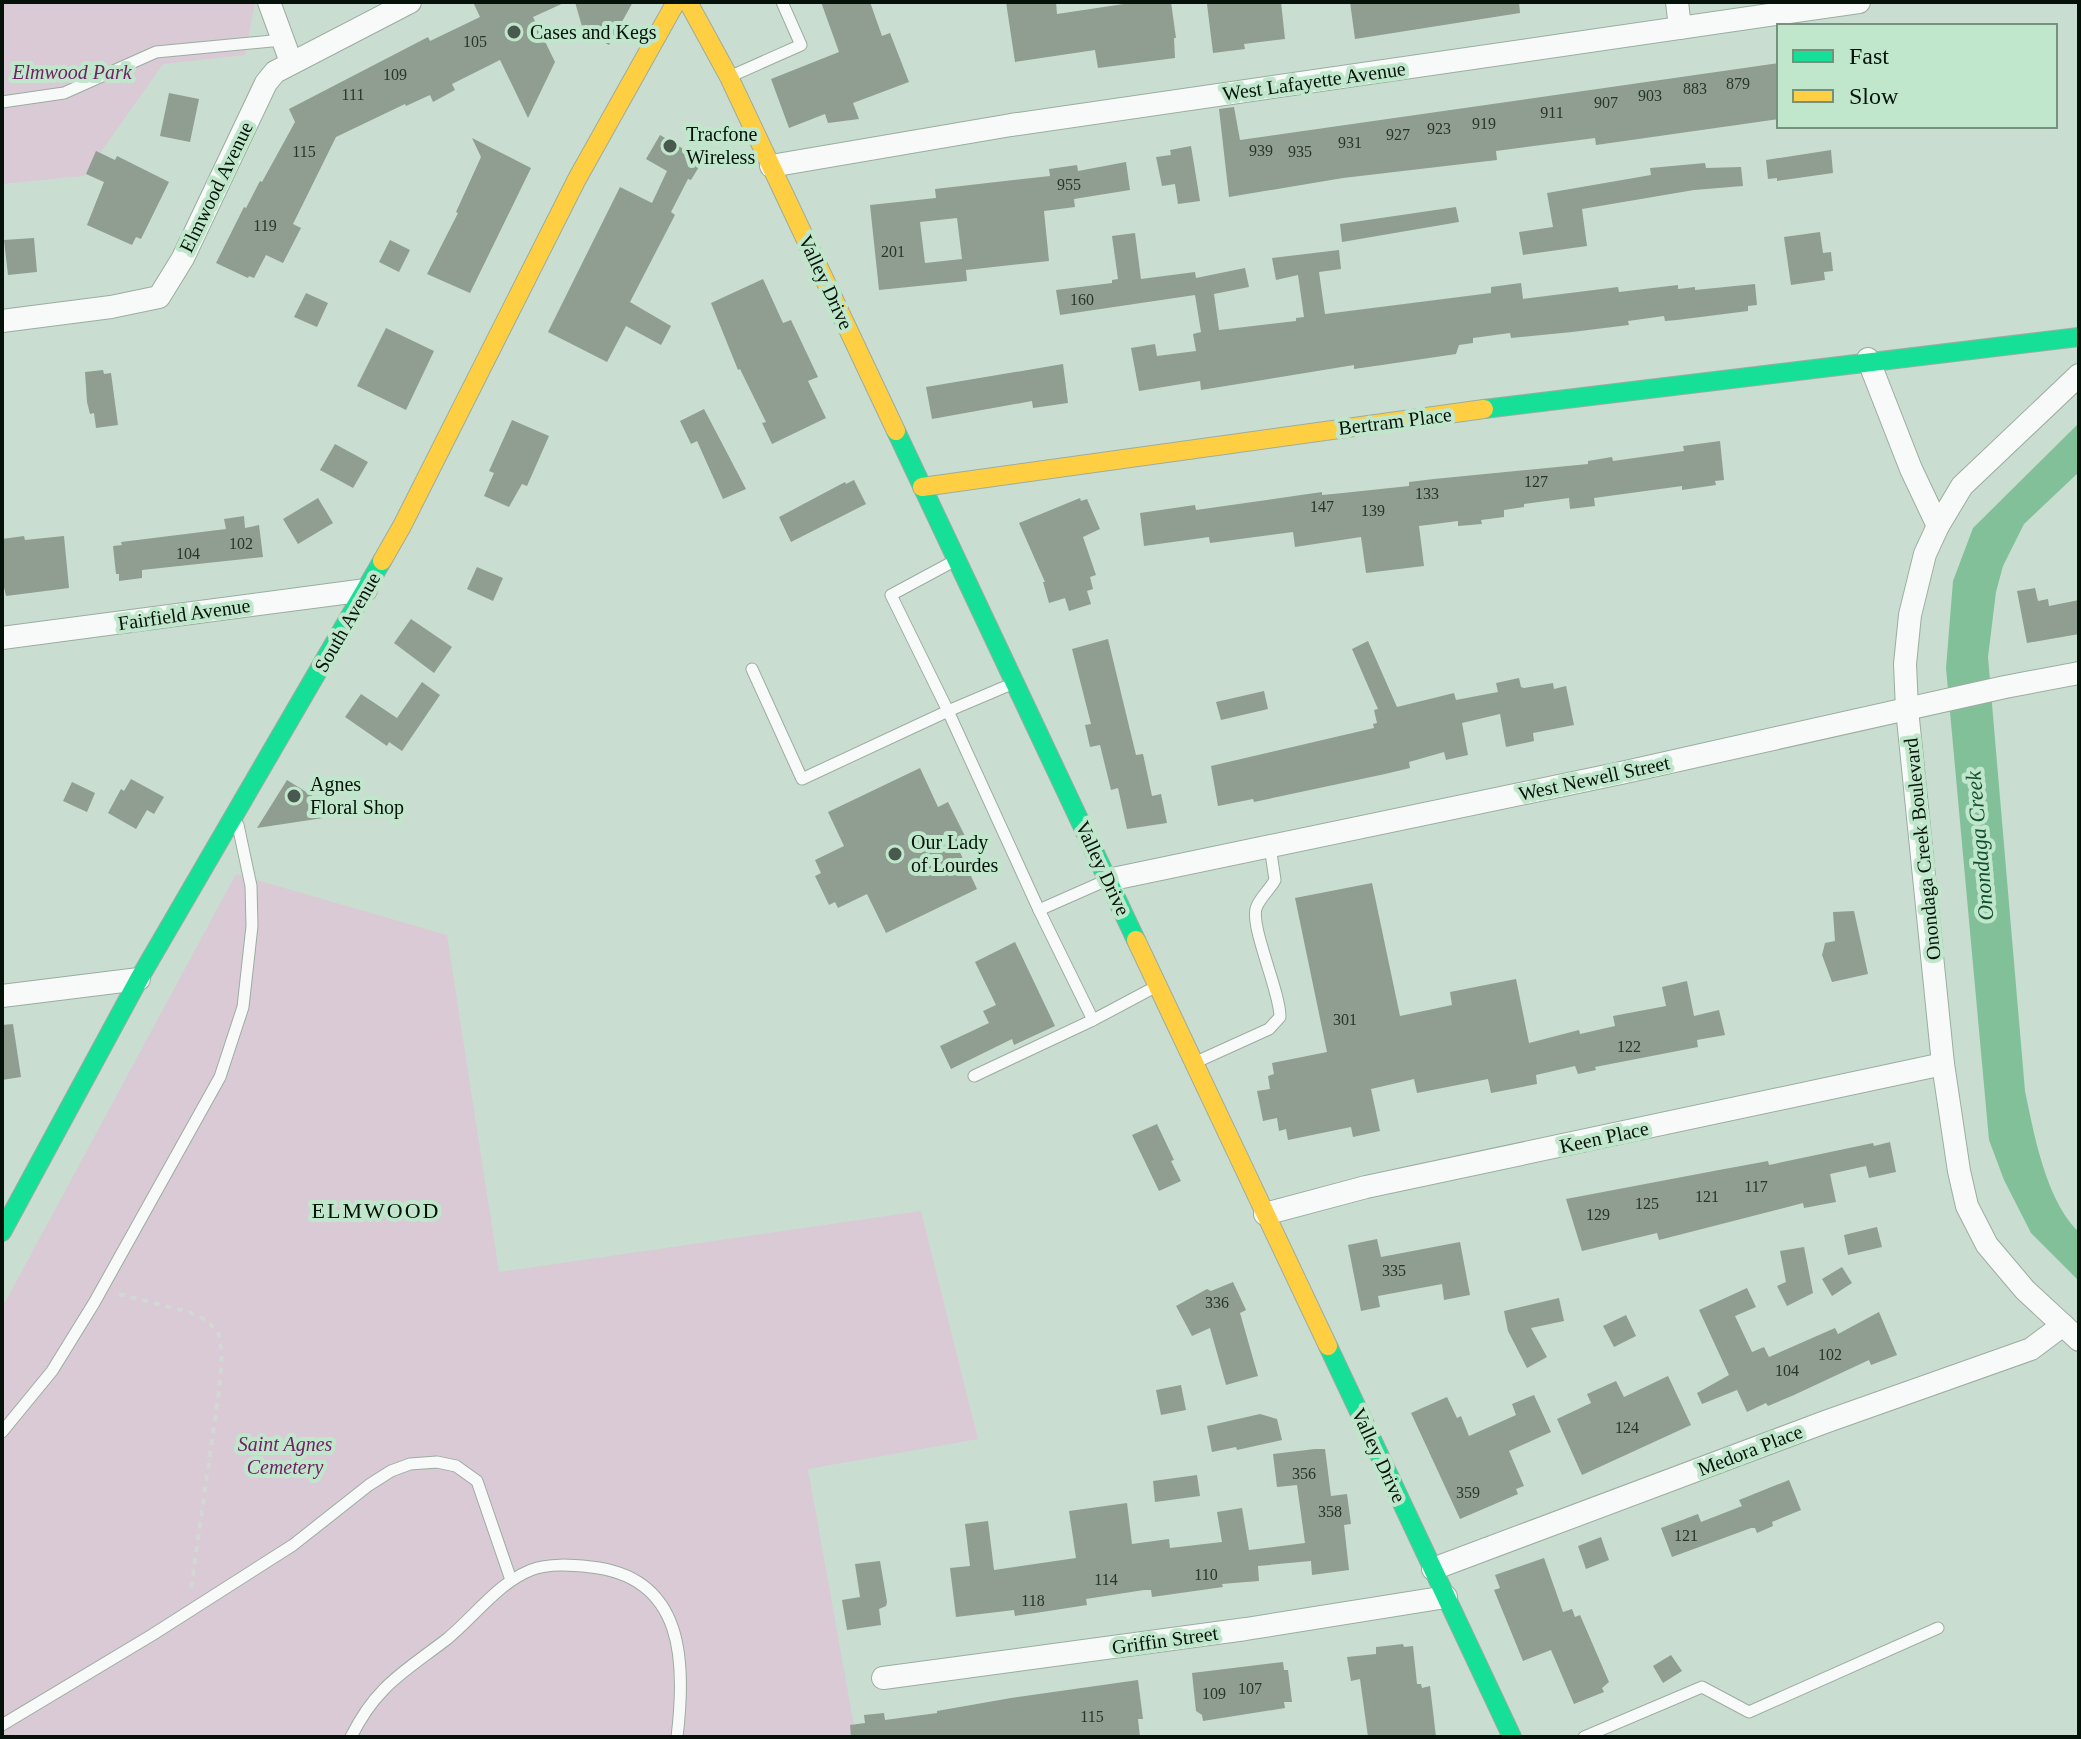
<svg xmlns="http://www.w3.org/2000/svg" width="2081" height="1739" font-family="Georgia,serif">
  <rect width="100%" height="100%" fill="#c9ded0"/>
  <!-- green -->
  <g fill="#d9cad6">
    <polygon points="2,2 255,2 245,55 163,64 84,176 2,184"/>
    <polygon points="236,874 447,935 499,1272 921,1211 978,1439 808,1469 856,1737 2,1737 2,1308"/>
  </g>
  <!-- water -->
  <path fill="#82c099" d="M2079,423v49l-55,52 -21,42 -7,26 -8,65 37,434c9,43 21,110 54,141v49l-48,-48 -27,-53 -15,-40 -43,-472 7,-87 20,-53z"/>
  <!-- building -->
  <g fill="#909d91" fill-rule="evenodd">
    <polygon points="473,2 566,2 533,17 555,62 528,118 500,60 452,84 455,90 433,102 430,95 406,106 405,104 336,137 293,224 301,228 283,263 266,255 254,278 249,276 248,278 216,263 244,207 246,208 260,181 262,182 295,122 289,109 428,37 430,41 480,17"/>
    <polygon points="575,2 633,2 609,45 583,30"/>
    <polygon points="821,2 870,2 882,36 890,33 909,82 853,103 859,119 828,123 825,114 789,128 771,79 839,52"/>
    <polygon points="1006,2 1056,2 1057,14 1137,2 1171,2 1176,38 1174,38 1175,58 1098,68 1095,50 1015,62"/>
    <polygon points="1221,2 1281,2 1285,39 1244,44 1245,49 1213,53 1207,4"/>
    <polygon points="1350,2 1519,2 1520,13 1355,39"/>
    <polygon points="1779,63 1779,119 1596,145 1595,138 1496,151 1497,160 1343,178 1229,197 1219,109 1234,107 1240,140"/>
    <polygon points="169,93 199,99 190,142 160,136"/>
    <polygon points="660,135 687,151 689,147 705,157 691,180 688,179 671,212 675,215 630,302 671,326 661,345 626,326 607,362 548,332 620,187 652,203 667,171 646,159"/>
    <polygon points="472,138 531,168 470,293 427,274 458,213 456,212 481,157"/>
    <polygon points="1191,146 1200,201 1178,204 1175,184 1162,186 1156,157 1171,155 1170,150"/>
    <polygon points="1831,150 1833,173 1777,181 1777,178 1768,179 1766,160"/>
    <polygon points="96,151 115,160 117,156 169,182 141,239 136,237 132,245 87,225 104,182 86,174"/>
    <path d="M1126,162l4,28 -56,9 1,8 -31,4 5,50 -83,9 1,11 -88,9 -9,-85 66,-7 -1,-9 115,-13 -1,-7 28,-4 1,6zM957,218l5,41 -37,4 -5,-41z"/>
    <polygon points="1705,163 1706,168 1741,167 1743,186 1694,190 1582,209 1587,246 1523,255 1519,232 1553,227 1547,193 1651,175 1650,168"/>
    <polygon points="1456,207 1459,222 1342,242 1340,224"/>
    <polygon points="1820,232 1823,253 1831,252 1833,271 1824,272 1825,280 1791,285 1784,237"/>
    <polygon points="1135,233 1141,279 1195,272 1196,278 1245,268 1249,287 1214,294 1219,330 1296,321 1296,318 1304,317 1298,275 1276,280 1272,258 1339,250 1341,269 1319,272 1325,314 1491,293 1491,287 1521,283 1523,299 1618,287 1619,292 1678,285 1678,289 1695,287 1695,290 1755,284 1757,305 1748,306 1748,311 1677,320 1665,321 1664,316 1628,321 1629,325 1572,332 1511,338 1510,333 1473,338 1473,343 1459,345 1456,354 1382,365 1354,369 1354,365 1201,390 1200,381 1139,391 1131,348 1155,344 1157,356 1196,351 1193,334 1201,332 1195,295 1060,315 1056,290 1112,283 1112,280 1118,279 1112,236"/>
    <polygon points="34,238 37,272 8,275 4,240"/>
    <polygon points="390,240 410,250 399,272 379,262"/>
    <polygon points="763,279 783,323 791,320 818,377 808,381 826,418 772,444 762,423 766,422 740,369 738,370 711,303"/>
    <polygon points="306,293 328,303 317,327 294,317"/>
    <polygon points="386,328 434,351 406,410 357,386"/>
    <polygon points="1063,364 1068,403 1033,408 1032,401 932,419 926,387"/>
    <polygon points="103,370 104,374 111,373 118,425 96,428 94,413 90,414 87,402 85,372"/>
    <polygon points="704,409 746,489 723,499 697,441 691,444 680,421"/>
    <polygon points="512,420 549,436 527,486 522,484 509,507 484,496 494,473 489,471"/>
    <polygon points="1720,441 1724,480 1715,481 1716,485 1682,490 1682,486 1594,498 1595,506 1570,509 1569,498 1524,504 1524,507 1504,510 1504,517 1481,520 1482,524 1458,526 1458,521 1419,526 1424,566 1366,573 1361,537 1295,547 1293,532 1210,543 1209,537 1144,546 1140,513 1195,505 1196,510 1322,492 1322,495 1343,493 1409,486 1409,482 1434,479 1588,464 1588,461 1612,457 1613,461 1684,451 1683,446"/>
    <polygon points="335,444 368,462 353,488 320,470"/>
    <polygon points="854,480 866,504 791,542 779,517 845,482 846,484"/>
    <polygon points="318,498 333,523 298,544 283,519"/>
    <polygon points="1080,498 1081,501 1087,499 1100,529 1083,537 1096,575 1090,577 1093,589 1087,591 1091,604 1069,611 1065,598 1049,603 1043,582 1045,582 1019,523"/>
    <polygon points="244,516 245,528 259,525 263,557 142,570 142,578 119,581 119,574 116,574 113,546 122,545 121,542 226,529 224,519"/>
    <polygon points="24,536 25,540 64,536 69,588 6,596 2,578 2,539"/>
    <polygon points="477,567 503,578 493,601 467,589"/>
    <polygon points="2035,588 2038,601 2048,599 2049,606 2079,600 2079,634 2027,643 2017,591"/>
    <polygon points="411,619 452,647 434,673 394,643"/>
    <polygon points="1108,639 1136,755 1143,754 1152,796 1161,794 1167,823 1127,829 1118,788 1111,790 1100,745 1090,747 1085,725 1091,724 1072,649"/>
    <polygon points="1368,641 1397,707 1454,693 1456,700 1498,692 1496,683 1519,678 1521,687 1524,688 1553,683 1554,689 1566,686 1574,725 1533,733 1534,741 1506,747 1500,714 1462,723 1468,755 1446,760 1444,752 1409,762 1410,768 1385,774 1254,802 1253,799 1218,806 1211,766 1374,728 1373,724 1377,723 1374,710 1378,709 1352,649"/>
    <polygon points="422,682 440,695 402,751 389,742 387,746 345,717 361,694 397,718"/>
    <polygon points="1264,691 1268,709 1221,720 1216,702"/>
    <polygon points="920,768 938,807 948,802 968,842 958,848 977,889 886,933 867,894 838,908 835,902 829,905 815,876 821,873 815,860 844,846 828,812"/>
    <polygon points="131,779 164,797 154,814 147,810 136,829 108,813 121,789 124,791"/>
    <polygon points="287,780 343,815 257,828"/>
    <polygon points="72,782 95,793 87,812 63,801"/>
    <polygon points="1372,883 1400,1016 1452,1005 1450,992 1516,979 1529,1043 1579,1030 1580,1034 1615,1026 1613,1016 1666,1006 1662,987 1687,981 1694,1016 1719,1010 1725,1035 1697,1040 1698,1047 1595,1067 1596,1070 1578,1074 1575,1066 1536,1075 1537,1084 1491,1093 1488,1079 1417,1093 1414,1079 1371,1089 1380,1131 1353,1137 1351,1127 1288,1140 1286,1129 1279,1131 1277,1118 1263,1121 1257,1091 1270,1089 1268,1076 1274,1074 1272,1063 1327,1052 1295,898"/>
    <polygon points="1854,911 1868,974 1832,982 1822,955 1825,943 1835,941 1833,912"/>
    <polygon points="1015,942 1055,1026 1014,1045 1012,1039 951,1069 940,1046 989,1023 983,1011 996,1005 975,962"/>
    <polygon points="13,1024 21,1077 2,1080 2,1025"/>
    <polygon points="1157,1124 1174,1160 1171,1161 1181,1181 1159,1191 1132,1135"/>
    <polygon points="1890,1142 1896,1172 1869,1178 1866,1166 1830,1174 1836,1202 1804,1208 1803,1203 1659,1240 1657,1233 1582,1251 1566,1199 1719,1170 1768,1161 1769,1165 1873,1143 1874,1146"/>
    <polygon points="1877,1227 1882,1247 1848,1255 1844,1235"/>
    <polygon points="1377,1239 1381,1257 1460,1242 1470,1295 1444,1300 1442,1284 1378,1296 1380,1307 1361,1311 1348,1245"/>
    <polygon points="1804,1247 1813,1293 1787,1306 1777,1286 1786,1282 1780,1251"/>
    <polygon points="1842,1267 1852,1283 1832,1296 1822,1279"/>
    <polygon points="1233,1282 1246,1310 1240,1313 1258,1376 1226,1385 1210,1328 1192,1336 1176,1306 1207,1289 1211,1291"/>
    <polygon points="1747,1288 1756,1307 1735,1316 1752,1352 1764,1347 1769,1357 1835,1328 1838,1334 1879,1312 1897,1355 1871,1365 1869,1360 1794,1395 1768,1406 1766,1403 1747,1412 1737,1390 1702,1404 1697,1393 1729,1375 1699,1310"/>
    <polygon points="1559,1298 1564,1321 1531,1328 1547,1357 1527,1368 1508,1331 1504,1311"/>
    <polygon points="1626,1315 1636,1336 1614,1347 1603,1326"/>
    <polygon points="1668,1376 1691,1425 1582,1475 1557,1419 1591,1403 1587,1394 1616,1381 1624,1397"/>
    <polygon points="1181,1385 1186,1410 1161,1415 1156,1390"/>
    <polygon points="1534,1395 1551,1432 1509,1451 1524,1486 1516,1489 1518,1494 1460,1519 1411,1413 1447,1397 1457,1418 1461,1416 1469,1436 1516,1415 1512,1404"/>
    <polygon points="1260,1414 1277,1419 1282,1440 1237,1450 1236,1447 1212,1452 1207,1426"/>
    <polygon points="1315,1449 1325,1449 1331,1496 1347,1494 1351,1524 1344,1525 1349,1570 1312,1575 1311,1561 1258,1566 1259,1581 1222,1584 1223,1587 1152,1597 1151,1590 1144,1590 1086,1599 1087,1605 1042,1612 1015,1616 1014,1610 956,1617 950,1568 970,1566 965,1524 988,1521 994,1570 1076,1558 1069,1511 1127,1503 1132,1544 1169,1539 1170,1548 1222,1542 1217,1512 1242,1508 1249,1550 1305,1543 1297,1485 1277,1487 1273,1454"/>
    <polygon points="1197,1475 1200,1496 1155,1502 1153,1481"/>
    <polygon points="1789,1480 1801,1510 1772,1522 1773,1526 1757,1533 1755,1528 1751,1528 1672,1557 1661,1528 1698,1514 1701,1522 1742,1506 1739,1500"/>
    <polygon points="1601,1537 1609,1560 1586,1569 1578,1546"/>
    <polygon points="1544,1558 1563,1612 1572,1609 1575,1617 1580,1615 1609,1682 1602,1688 1604,1692 1574,1704 1551,1650 1523,1661 1494,1590 1500,1588 1495,1575"/>
    <polygon points="880,1561 887,1602 886,1606 879,1609 881,1625 847,1630 842,1600 860,1597 855,1564"/>
    <polygon points="1403,1644 1404,1647 1413,1646 1417,1684 1421,1684 1422,1688 1430,1686 1436,1737 1368,1737 1360,1679 1351,1681 1347,1657 1376,1654 1376,1647"/>
    <polygon points="1671,1655 1682,1671 1663,1683 1653,1666"/>
    <polygon points="1283,1662 1284,1670 1288,1670 1292,1702 1284,1702 1285,1708 1203,1721 1202,1715 1196,1711 1192,1673"/>
    <polygon points="1138,1680 1143,1719 1138,1719 1140,1737 851,1737 850,1725 865,1723 864,1715 884,1713 885,1720 937,1713 937,1711 1011,1698"/>
  </g>
  <g fill="none" stroke-linecap="round" stroke-linejoin="round">
    <defs>
      <g id="lane">
        <polyline points="729,77 801,45 782,2"/>
        <polyline points="2,102 64,93 156,52 282,40"/>
        <polyline points="956,560 891,595 948,711 1014,683"/>
        <polyline points="752,669 802,779 948,711 1039,910 1107,880"/>
        <polyline points="1039,910 1093,1020 1157,986"/>
        <path d="M1194,1063l75,-34 11,-12c0,-27 -32,-94 -23,-111 4,-9 13,-17 18,-26l-5,-34"/>
        <polyline points="974,1076 1093,1020"/>
        <polyline points="2,1432 52,1371 94,1303 220,1077 243,1007 252,926 251,886 238,825"/>
        <polyline points="2,1725 152,1635 293,1545 369,1485 391,1471 410,1464 437,1462 456,1466 477,1481 511,1580"/>
        <path d="M351,1737c25,-51 53,-65 96,-98 27,-22 51,-56 84,-69 18,-7 41,-5 60,-3 94,10 95,96 86,170"/>
        <polyline points="1584,1737 1702,1687 1749,1712 1938,1628"/>
      </g>
      <g id="street">
        <polyline points="269,2 291,62"/>
        <polyline points="1677,2 1680,28"/>
        <polyline points="771,166 1011,125 1859,2"/>
        <polyline points="2,321 111,307 159,297 183,258 266,83 275,72 410,2"/>
        <polyline points="1868,359 1911,469 1938,526"/>
        <polyline points="2079,375 1962,486 1938,526 1925,554 1910,615 1905,664 1907,709 1943,1064 1959,1171 1967,1206 1987,1245 2025,1290 2079,1340"/>
        <polyline points="2,638 366,590"/>
        <polyline points="1108,880 1621,773 2005,687 2079,673"/>
        <polyline points="2,996 139,979"/>
        <polyline points="1265,1214 1366,1187 1943,1064"/>
        <polyline points="1433,1569 1825,1422 2031,1349 2063,1325"/>
        <polyline points="883,1678 1246,1629 1446,1597"/>
      </g>
      <g id="fast">
        <polyline points="1484,409 2079,337"/>
        <polyline points="896,431 1136,940"/>
        <polyline points="2,1232 139,979 382,561"/>
        <polyline points="1328,1346 1512,1737"/>
      </g>
      <g id="slow">
        <polyline points="688,2 729,77 896,431"/>
        <polyline points="922,487 1484,409"/>
        <polyline points="382,561 402,526 577,179 676,2"/>
        <polyline points="1136,940 1328,1346"/>
      </g>
    </defs>
    <!-- lane casing -->
    <use href="#lane" stroke="#9caca1" stroke-width="13"/>
    <!-- street casing -->
    <use href="#street" stroke="#9caca1" stroke-width="24"/>
    <!-- fast casing -->
    <use href="#fast" stroke="#9caca1" stroke-width="20"/>
    <!-- slow casing -->
    <use href="#slow" stroke="#9caca1" stroke-width="20"/>
    <!-- path -->
    <polyline stroke="#d2d8d3" stroke-width="4" stroke-dasharray="6 6" stroke-linecap="butt" points="119,1294 189,1312 208,1321 219,1335 222,1353 219,1391 191,1589"/>
    <!-- lane -->
    <use href="#lane" stroke="#f7faf8" stroke-width="11"/>
    <!-- street -->
    <use href="#street" stroke="#f7faf8" stroke-width="22"/>
    <!-- fast -->
    <use href="#fast" stroke="#16e098" stroke-width="18"/>
    <!-- slow -->
    <use href="#slow" stroke="#ffcf43" stroke-width="18"/>
  </g>
  <!-- markers -->
  <g fill="#4a594f" stroke="#c0e7cc" stroke-width="3">
    <circle cx="514" cy="32" r="8"/>
    <circle cx="670" cy="146" r="8"/>
    <circle cx="294" cy="796" r="8"/>
    <circle cx="895" cy="854" r="8"/>
  </g>
  <g text-anchor="middle" stroke-width="8" stroke-linejoin="round" paint-order="stroke">
    <!-- number labels -->
    <g font-size="16" fill="#28352b">
      <text x="475" y="47">105</text>
      <text x="395" y="80">109</text>
      <text x="1738" y="89">879</text>
      <text x="1695" y="94">883</text>
      <text x="353" y="100">111</text>
      <text x="1650" y="101">903</text>
      <text x="1606" y="108">907</text>
      <text x="1552" y="118">911</text>
      <text x="1484" y="129">919</text>
      <text x="1439" y="134">923</text>
      <text x="1398" y="140">927</text>
      <text x="1350" y="148">931</text>
      <text x="1261" y="156">939</text>
      <text x="304" y="157">115</text>
      <text x="1300" y="157">935</text>
      <text x="1069" y="190">955</text>
      <text x="265" y="231">119</text>
      <text x="893" y="257">201</text>
      <text x="1082" y="305">160</text>
      <text x="1536" y="487">127</text>
      <text x="1427" y="499">133</text>
      <text x="1322" y="512">147</text>
      <text x="1373" y="516">139</text>
      <text x="241" y="549">102</text>
      <text x="188" y="559">104</text>
      <text x="1345" y="1025">301</text>
      <text x="1629" y="1052">122</text>
      <text x="1756" y="1192">117</text>
      <text x="1707" y="1202">121</text>
      <text x="1647" y="1209">125</text>
      <text x="1598" y="1220">129</text>
      <text x="1394" y="1276">335</text>
      <text x="1217" y="1308">336</text>
      <text x="1830" y="1360">102</text>
      <text x="1787" y="1376">104</text>
      <text x="1627" y="1433">124</text>
      <text x="1304" y="1479">356</text>
      <text x="1468" y="1498">359</text>
      <text x="1330" y="1517">358</text>
      <text x="1686" y="1541">121</text>
      <text x="1206" y="1580">110</text>
      <text x="1106" y="1585">114</text>
      <text x="1033" y="1606">118</text>
      <text x="1250" y="1694">107</text>
      <text x="1214" y="1699">109</text>
      <text x="1092" y="1722">115</text>
    </g>
    <!-- poi labels -->
    <g font-size="20" fill="#051209" stroke="#c0e7cc" text-anchor="start">
      <text x="530" y="39">Cases and Kegs</text>
      <text x="686" y="141">Tracfone<tspan x="686" dy="23">Wireless</tspan></text>
      <text x="310" y="791">Agnes<tspan x="310" dy="23">Floral Shop</tspan></text>
      <text x="911" y="849">Our Lady<tspan x="911" dy="23">of Lourdes</tspan></text>
    </g>
    <!-- park labels -->
    <g font-size="20" font-style="italic" fill="#712164" stroke="#c0e7cc">
      <text x="72" y="79">Elmwood Park</text>
      <text x="285" y="1451">Saint Agnes<tspan x="285" dy="23">Cemetery</tspan></text>
    </g>
    <!-- street labels -->
    <g font-size="20" fill="#051209" stroke="#c0e7cc">
      <text transform="translate(1314 81) rotate(-8)" y="7">West Lafayette Avenue</text>
      <text transform="translate(216 187) rotate(-64)" y="7">Elmwood Avenue</text>
      <text transform="translate(826 282) rotate(65)" y="7">Valley Drive</text>
      <text transform="translate(1395 421) rotate(-7)" y="7">Bertram Place</text>
      <text transform="translate(184 614) rotate(-8)" y="7">Fairfield Avenue</text>
      <text transform="translate(347 622) rotate(-60)" y="7">South Avenue</text>
      <text transform="translate(1594 778) rotate(-12)" y="7">West Newell Street</text>
      <text transform="translate(1922 849) rotate(-96)" y="7">Onondaga Creek Boulevard</text>
      <text transform="translate(1103 868) rotate(65)" y="7">Valley Drive</text>
      <text transform="translate(1604 1137) rotate(-12)" y="7">Keen Place</text>
      <text transform="translate(1750 1450) rotate(-21)" y="7">Medora Place</text>
      <text transform="translate(1379 1455) rotate(65)" y="7">Valley Drive</text>
      <text transform="translate(1165 1640) rotate(-8)" y="7">Griffin Street</text>
    </g>
    <!-- water labels -->
    <g font-size="22" font-style="italic" fill="#114e2d" stroke="#c0e7cc">
      <text transform="translate(1979 846) rotate(-95)" y="8">Onondaga Creek</text>
    </g>
    <!-- neighbourhood labels -->
    <g font-size="22" letter-spacing="2" fill="#051209" stroke="#c0e7cc">
      <text x="376" y="1218">ELMWOOD</text>
    </g>
  </g>
  <!-- border -->
  <rect width="2081" height="1739" fill="none" stroke="#051209" stroke-width="8"/>
  <!-- legend -->
  <rect x="1777" y="24" width="280" height="104" fill="#c0e7cc" stroke="#75927e" stroke-width="2"/>
  <rect x="1793" y="50" width="40" height="12" fill="#16e098" stroke="#75927e" stroke-width="2"/>
  <text x="1849" y="64" font-size="24" fill="#051209">Fast</text>
  <rect x="1793" y="90" width="40" height="12" fill="#ffcf43" stroke="#75927e" stroke-width="2"/>
  <text x="1849" y="104" font-size="24" fill="#051209">Slow</text>
</svg>
